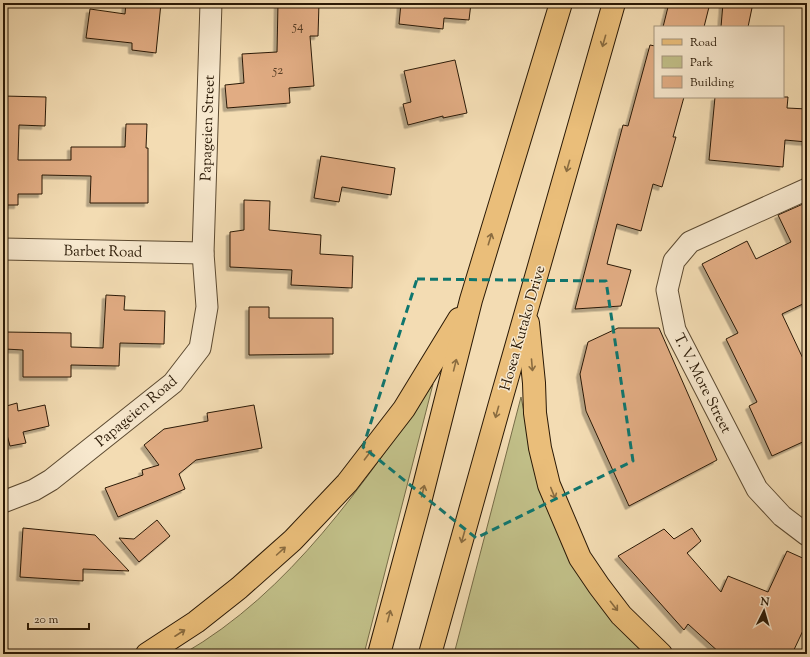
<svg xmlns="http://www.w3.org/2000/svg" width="810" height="657" font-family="'Sorts Mill Goudy',serif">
  <defs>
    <filter id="shadow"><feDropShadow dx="-3.5" dy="3.5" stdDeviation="0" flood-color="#0004"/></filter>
  </defs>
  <rect width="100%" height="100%" fill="#f3dcb3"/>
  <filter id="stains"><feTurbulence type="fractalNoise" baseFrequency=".005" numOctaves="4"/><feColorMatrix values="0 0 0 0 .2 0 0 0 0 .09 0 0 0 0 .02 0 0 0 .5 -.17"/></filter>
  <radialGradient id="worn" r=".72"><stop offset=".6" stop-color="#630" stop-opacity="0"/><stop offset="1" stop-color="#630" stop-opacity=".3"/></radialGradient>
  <!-- green -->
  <g fill="#c1bf88" stroke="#766c47">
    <path d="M433,384l-69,270h-181c108,-62 180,-170 250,-270z"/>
    <polygon points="521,397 527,427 543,488 653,654 454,654"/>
  </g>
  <!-- building -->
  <g fill="#e1ac83" stroke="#2a1906" filter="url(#shadow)">
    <polygon points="126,3 161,3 156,53 132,50 132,43 86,38 90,9 125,14"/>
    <polygon points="278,3 319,3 318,36 310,36 314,86 289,88 290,103 227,108 225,85 244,83 242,54 277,52"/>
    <polygon points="401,3 471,3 469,20 444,18 443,29 399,24"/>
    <polygon points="669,3 710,3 704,27 663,27"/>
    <polygon points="723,3 753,3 748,27 721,27"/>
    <polygon points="650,45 655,46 655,97 684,97 673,137 676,137 662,187 653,184 641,231 617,224 607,264 631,270 621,306 575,309 623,125 628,126"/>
    <polygon points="455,60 467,113 443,118 443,116 408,125 403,104 411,102 404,71"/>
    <polygon points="3,96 46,97 45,126 19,125 18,160 71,160 71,147 125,147 126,124 147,124 146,148 148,148 148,203 90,203 91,176 42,175 42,194 18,194 18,205 3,205"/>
    <polygon points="715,97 788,97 787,108 807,109 807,142 785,140 783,167 709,160"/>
    <polygon points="321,156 395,168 391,195 342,187 339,202 314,198"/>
    <polygon points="244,200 270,201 269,230 321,235 320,254 353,256 352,288 291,285 292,270 230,267 230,232 244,230"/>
    <polygon points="803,204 807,205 807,302 782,314 807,367 807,440 772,456 749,406 757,402 726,339 738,333 702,264 747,241 756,259 791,242 778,215"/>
    <polygon points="106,295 125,296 124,310 165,311 164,344 120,343 119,366 71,365 71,377 23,377 23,350 5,349 5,332 71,333 71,347 103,348"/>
    <polygon points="249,307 269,307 269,318 333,318 333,354 249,355"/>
    <polygon points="618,328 659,328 717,460 629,506 586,411 580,374 588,342"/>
    <polygon points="17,403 18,411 45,405 49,426 23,432 26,443 10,446 6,431 3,431 3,407"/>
    <polygon points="254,405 262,448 196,460 179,474 185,489 118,517 105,488 143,475 142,470 159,465 144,445 164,429 208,421 207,413"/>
    <polygon points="157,520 170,536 139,562 119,538 134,539"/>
    <polygon points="23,528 95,535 129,571 83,569 83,581 20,577"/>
    <polygon points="692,528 701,541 687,553 721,592 728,576 768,592 787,551 807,560 807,622 792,654 721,654 688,624 684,630 618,556 664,529 674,539"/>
  </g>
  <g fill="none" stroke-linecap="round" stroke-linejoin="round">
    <defs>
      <g id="minor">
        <polyline points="807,189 690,242 674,261 667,290 675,330 757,489 782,516 807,535"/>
        <polyline points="3,249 203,253"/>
        <polyline points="3,502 34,490 51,480 173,383 200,348 207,307 203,253 211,3"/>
      </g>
      <g id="primary">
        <polyline points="528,323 534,383 535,413 540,448 549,485 580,558 599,586 621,615 661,654"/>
        <polyline points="147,654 196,622 239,588 293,540 347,483 404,409 459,319"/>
        <polyline points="379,654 420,502 471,300 561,3"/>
        <polyline points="430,654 499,407 614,3"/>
      </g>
    </defs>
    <!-- minor casing -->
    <use href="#minor" stroke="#5c4a31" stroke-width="23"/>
    <!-- primary casing -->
    <use href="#primary" stroke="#2a1906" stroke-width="24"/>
    <!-- minor -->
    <use href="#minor" stroke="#f7e8ce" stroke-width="21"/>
    <!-- primary -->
    <use href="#primary" stroke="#eabe7a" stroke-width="22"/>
  </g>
  <!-- one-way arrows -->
  <defs><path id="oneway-shaft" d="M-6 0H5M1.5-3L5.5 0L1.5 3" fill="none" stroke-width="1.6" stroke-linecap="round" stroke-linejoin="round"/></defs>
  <g stroke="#8a6c40">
    <use href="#oneway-shaft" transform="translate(604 41) rotate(106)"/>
    <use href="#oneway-shaft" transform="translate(568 166) rotate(106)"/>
    <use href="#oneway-shaft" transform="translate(490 239) rotate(-73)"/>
    <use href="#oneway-shaft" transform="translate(455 365) rotate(-76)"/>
    <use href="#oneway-shaft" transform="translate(532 365) rotate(85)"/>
    <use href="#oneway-shaft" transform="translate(497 412) rotate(106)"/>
    <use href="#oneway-shaft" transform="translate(368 455) rotate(-53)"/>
    <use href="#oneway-shaft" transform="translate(423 491) rotate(-76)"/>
    <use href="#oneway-shaft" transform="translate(553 493) rotate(68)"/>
    <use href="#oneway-shaft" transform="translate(463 537) rotate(106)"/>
    <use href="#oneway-shaft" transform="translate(281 551) rotate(-42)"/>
    <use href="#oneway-shaft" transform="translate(614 606) rotate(52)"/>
    <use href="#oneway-shaft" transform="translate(389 616) rotate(-75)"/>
    <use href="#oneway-shaft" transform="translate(180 633) rotate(-33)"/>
  </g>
  <!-- marked area -->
  <path fill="none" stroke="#0f766e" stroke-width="3" stroke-dasharray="8 5" stroke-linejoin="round" d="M417,279l189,2 27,180 -157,77 -113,-91z"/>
  <g text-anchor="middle" stroke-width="3" stroke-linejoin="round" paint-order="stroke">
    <!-- number labels -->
    <g font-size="13" fill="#583e25">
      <text x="298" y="30">54</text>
      <text x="278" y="74">52</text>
    </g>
    <!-- street labels -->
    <g font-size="15" fill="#2a1906" stroke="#f7e8ce">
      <text transform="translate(207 128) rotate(-88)" y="5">Papageien Street</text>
      <text transform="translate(103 251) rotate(1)" y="5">Barbet Road</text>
      <text transform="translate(522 328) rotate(-74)" y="5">Hosea Kutako Drive</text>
      <text transform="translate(703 383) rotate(63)" y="5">T. V. More Street</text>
      <text transform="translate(136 411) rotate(-40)" y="5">Papageien Road</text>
    </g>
  </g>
  <!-- margin -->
  <rect width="810" height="657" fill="none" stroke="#f3dcb3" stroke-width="16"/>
  <rect x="4" y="4" width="802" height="649" fill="none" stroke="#2a1906" stroke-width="2"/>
  <rect x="8" y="8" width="794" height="641" fill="none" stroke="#2a1906"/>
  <!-- legend -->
  <rect x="654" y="26" width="130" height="72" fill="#f7e8ce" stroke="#a5957e"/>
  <rect x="662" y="39" width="20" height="6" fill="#eabe7a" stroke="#a5957e"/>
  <text x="690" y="46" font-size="12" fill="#2a1906">Road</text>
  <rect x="662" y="56" width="20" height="12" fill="#c1bf88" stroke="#a5957e"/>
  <text x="690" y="66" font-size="12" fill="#2a1906">Park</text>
  <rect x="662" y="76" width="20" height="12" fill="#e1ac83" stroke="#a5957e"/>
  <text x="690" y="86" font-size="12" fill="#2a1906">Building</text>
  <!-- north arrow -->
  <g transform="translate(764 611) rotate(5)" stroke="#f7e8ce" stroke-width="3" paint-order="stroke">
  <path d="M0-3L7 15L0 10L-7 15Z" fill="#2a1906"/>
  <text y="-6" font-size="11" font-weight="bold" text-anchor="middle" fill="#2a1906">N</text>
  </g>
  <!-- scale -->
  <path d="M28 623v6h61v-6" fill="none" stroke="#2a1906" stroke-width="2"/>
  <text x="34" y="623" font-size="12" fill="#2a1906" stroke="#f7e8ce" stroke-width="3" paint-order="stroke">20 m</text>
  <rect width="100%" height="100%" filter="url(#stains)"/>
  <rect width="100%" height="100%" fill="url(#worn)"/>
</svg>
